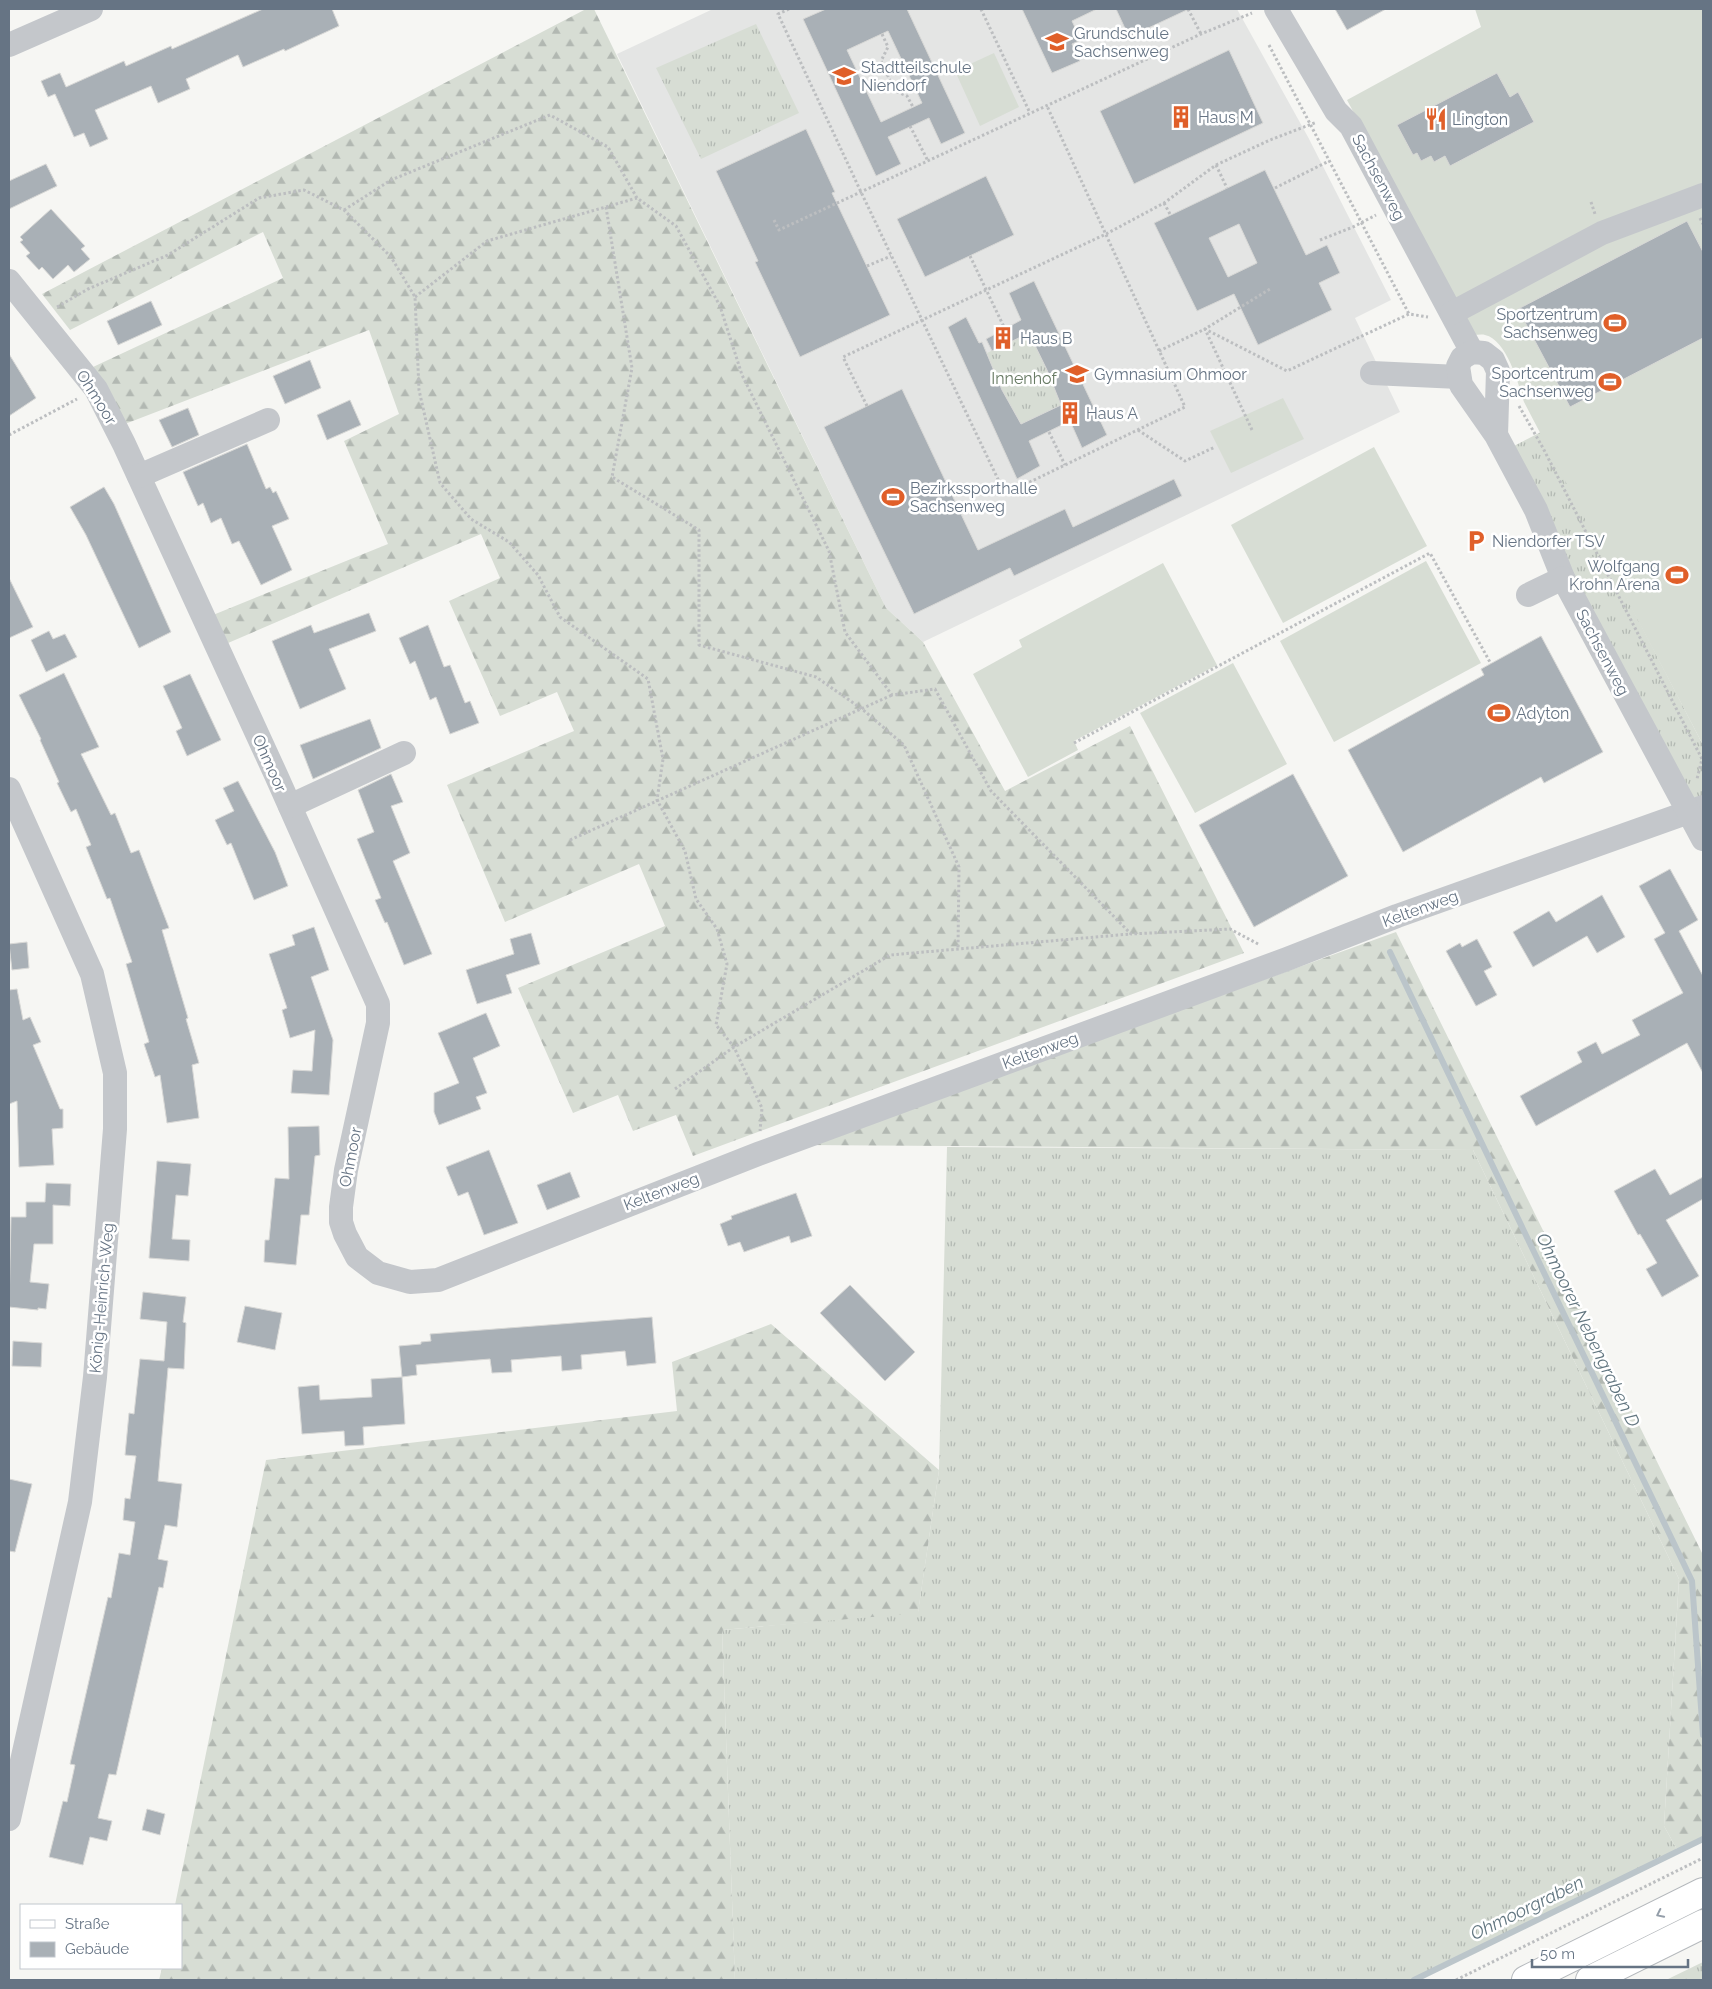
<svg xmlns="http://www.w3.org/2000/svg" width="1712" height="1989" font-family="Raleway,sans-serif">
  <defs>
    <pattern id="grass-tufts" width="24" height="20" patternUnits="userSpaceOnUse" patternTransform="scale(1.25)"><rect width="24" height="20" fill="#d7ddd4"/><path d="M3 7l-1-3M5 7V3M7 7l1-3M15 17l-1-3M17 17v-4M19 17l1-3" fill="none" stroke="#b2b8b2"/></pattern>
    <pattern id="forest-firs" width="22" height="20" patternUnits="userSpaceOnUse" patternTransform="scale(1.25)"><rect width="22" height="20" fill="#d7ddd4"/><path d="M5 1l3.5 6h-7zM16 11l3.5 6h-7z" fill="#b2b8b2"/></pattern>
  </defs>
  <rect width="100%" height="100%" fill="#f6f6f3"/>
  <!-- built -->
  <polygon fill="#e4e5e4" points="713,9 1237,9 1308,137 1391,300 1355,318 1400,412 923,642 886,608 617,54"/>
  <!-- grass -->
  <g fill="url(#grass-tufts)">
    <polygon points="756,24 799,113 701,159 656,68"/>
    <polygon points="1029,333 1047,370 1061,405 1021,424 1002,390 987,353"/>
    <polygon points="1541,432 1703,745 1703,797 1692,801 1571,575 1514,446"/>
    <polygon points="947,1147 1473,1150 1679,1579 1664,1826 1679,1853 1416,1980 735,1980 722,1630 918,1612 939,1470"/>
    <polygon points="1703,1962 1703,1980 1666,1980"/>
  </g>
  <!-- forest -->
  <g fill="url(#forest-firs)">
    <polygon points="586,9 594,9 886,608 923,642 1005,791 1130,726 1244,953 693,1156 676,1115 633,1131 618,1095 573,1113 518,988 665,926 639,864 505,922 447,785 574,731 557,692 500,716 449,601 500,578 481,534 228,643 213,615 388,544 344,441 399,414 369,330 125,424 93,367 283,278 263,232 70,330 42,294"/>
    <polygon points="1396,932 1703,1555 1703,1841 1679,1853 1664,1826 1679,1579 1473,1150 806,1145"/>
    <polygon points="771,1324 939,1470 918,1613 722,1630 735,1980 159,1980 162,1968 181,1968 181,1905 175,1905 266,1460 677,1411 672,1362"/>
  </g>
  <!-- pitch -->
  <g fill="#d7ddd4">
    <path d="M1475,9h228v736l-179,-343c-6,-19 -17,-62 -39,-67 -3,-1 -8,0 -12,0l-126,-235 134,-73z"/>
    <polygon points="994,53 1019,107 980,126 955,71"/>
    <polygon points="1283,398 1304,439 1231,473 1210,431"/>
    <polygon points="1374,447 1427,546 1283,623 1231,525"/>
    <polygon points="1426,561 1481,663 1334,742 1280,641"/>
    <polygon points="1163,563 1217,665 1074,741 1078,750 1028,777 973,674 1022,647 1019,640"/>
    <polygon points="1233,663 1287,764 1195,813 1140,713"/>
  </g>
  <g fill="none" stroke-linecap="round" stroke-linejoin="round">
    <!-- stream -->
    <g stroke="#bbc5ca" stroke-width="6">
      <polyline points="1390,952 1692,1581 1703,1735"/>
      <polyline points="1414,1980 1703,1839"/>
    </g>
  </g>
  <!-- building -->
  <g fill="#a9b0b6" stroke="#d8d8d6" fill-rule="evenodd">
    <polygon points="263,9 332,9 339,26 285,51 284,49 243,67 238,55 186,79 190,89 158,103 151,86 95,110 108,139 90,147 84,133 74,137 55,94 48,97 41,81 60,73 66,87 124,61 126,66 171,46 172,49"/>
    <path d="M826,9h81l58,124 -24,11 -12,-26 -41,19 13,27 -25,12 -73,-157zM888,31l34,72 -41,19 -34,-72z"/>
    <polygon points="1022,9 1097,9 1072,21 1081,40 1072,44 1080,61 1052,73"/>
    <polygon points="1116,9 1189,9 1129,37"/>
    <polygon points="1335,9 1386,9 1347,30"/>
    <polygon points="1229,50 1263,123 1134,184 1100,111"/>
    <polygon points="1497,73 1510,97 1518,92 1534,122 1450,166 1445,156 1434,162 1431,156 1421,161 1417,153 1413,155 1397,125"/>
    <polygon points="806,129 835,192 832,193 890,315 800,357 755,262 758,261 716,171"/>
    <polygon points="46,164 57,186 9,209 9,181"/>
    <path d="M1265,170l41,85 21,-10 13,28 -21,10 13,27 -74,35 -24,-51 -37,17 -43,-88zM1239,224l18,39 -29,14 -19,-39z"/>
    <polygon points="986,176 1014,235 925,277 897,219"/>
    <polygon points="51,209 85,246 81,249 90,259 74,272 68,265 53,279 42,267 39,270 26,256 30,253 20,242 23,240 20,237"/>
    <polygon points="1687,221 1703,252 1703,338 1570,407 1518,309"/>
    <polygon points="1034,281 1107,435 1082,448 1070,421 1029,441 1040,466 1017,479 948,327 966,317 979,343 982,342 1002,390 1021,424 1061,405 1047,370 1029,333 992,351 986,339 1021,320 1009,293"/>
    <polygon points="151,301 162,325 118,345 107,321"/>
    <polygon points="9,354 36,398 9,416"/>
    <polygon points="310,360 321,388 285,404 273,376"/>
    <polygon points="902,389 978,550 1065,509 1073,527 1174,479 1182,496 1014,576 1010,568 914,614 824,427"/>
    <polygon points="350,400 361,425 327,440 317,415"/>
    <polygon points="188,408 199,435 172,447 159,420"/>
    <polygon points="247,444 266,489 270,487 273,493 276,491 289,519 272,526 292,570 261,585 239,541 232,544 221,518 211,523 203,503 198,506 183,472"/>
    <polygon points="104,487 114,504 171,632 139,648 86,535 70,507"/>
    <polygon points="9,578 33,627 9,638"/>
    <polygon points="369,613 376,631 329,649 346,689 300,709 272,641 311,625 314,633"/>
    <polygon points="428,625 444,667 450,665 465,703 470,701 479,723 450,734 436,697 430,700 415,661 410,664 399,638"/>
    <polygon points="49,631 53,639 65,634 77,657 46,672 31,640"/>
    <polygon points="1541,636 1603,752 1544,783 1541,777 1403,852 1348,750 1484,675 1481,669"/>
    <polygon points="64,673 99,747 81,754 111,815 115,813 131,853 139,850 169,928 162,930 188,1018 186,1019 199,1063 192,1065 199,1118 167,1123 160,1075 155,1077 144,1044 149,1042 126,964 132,962 110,898 107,899 86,847 91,845 76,809 71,812 57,783 59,782 40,740 41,739 19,695"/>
    <polygon points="190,674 221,740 187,756 176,731 182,728 163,686"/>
    <polygon points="370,719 381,748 313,779 300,745"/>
    <polygon points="391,774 403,802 391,806 410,853 393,861 432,954 404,965 387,922 385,923 375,900 381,898 357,839 374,832 358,790"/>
    <polygon points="1293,774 1348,876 1254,927 1199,825"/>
    <polygon points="238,781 275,852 288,886 254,900 231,843 227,845 215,820 234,811 223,788"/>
    <polygon points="1670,869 1698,920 1679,931 1703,976 1703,1073 1687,1043 1536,1126 1520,1096 1582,1062 1577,1052 1596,1042 1602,1054 1640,1035 1632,1020 1683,993 1654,939 1665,933 1639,886"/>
    <polygon points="1602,895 1625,937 1597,953 1587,936 1533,967 1513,932 1549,911 1556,922"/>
    <polygon points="314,927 329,970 311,977 333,1040 329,1095 291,1093 293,1070 312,1071 315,1030 290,1038 282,1010 287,1008 269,954 295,945 292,935"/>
    <polygon points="531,933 540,964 506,975 512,993 477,1004 466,970 514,954 510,939"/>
    <polygon points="1477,939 1492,967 1484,971 1497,995 1476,1006 1446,951 1460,943 1462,947"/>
    <polygon points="27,942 29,968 12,970 9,944"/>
    <polygon points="17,989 23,1020 30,1017 41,1042 33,1045 60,1109 63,1109 63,1128 52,1129 54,1165 19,1167 17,1101 9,1104 9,990"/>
    <polygon points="486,1013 500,1046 473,1058 487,1093 476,1097 481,1109 439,1125 434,1112 434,1093 459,1083 438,1033"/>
    <polygon points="319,1126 320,1155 315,1156 309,1215 301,1215 296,1265 264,1262 265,1240 269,1240 275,1178 289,1179 288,1127"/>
    <polygon points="489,1150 518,1223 484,1235 468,1192 458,1196 446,1167"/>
    <polygon points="157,1161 191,1164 188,1196 176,1195 172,1239 190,1240 189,1261 149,1258"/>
    <polygon points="1655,1169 1670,1195 1703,1177 1703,1199 1666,1220 1699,1276 1662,1297 1646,1269 1657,1263 1640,1234 1638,1235 1614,1191"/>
    <polygon points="570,1172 580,1197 547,1210 537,1185"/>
    <polygon points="46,1183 71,1184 70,1206 53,1205 53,1244 34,1244 30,1282 49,1284 46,1309 38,1308 38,1310 9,1307 11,1217 26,1217 26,1202 45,1202"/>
    <polygon points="796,1193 812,1236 791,1243 789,1236 744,1252 740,1242 728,1246 720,1224 732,1219 731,1216"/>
    <polygon points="850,1285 915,1352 885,1381 820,1313"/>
    <polygon points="143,1292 186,1297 183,1322 186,1323 184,1369 168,1368 158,1481 182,1484 177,1527 165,1525 158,1559 168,1561 163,1588 159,1587 116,1775 109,1774 98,1818 112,1821 107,1841 90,1837 83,1865 49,1857 63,1801 67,1802 75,1765 70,1764 108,1597 111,1598 119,1553 130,1555 135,1522 123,1520 125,1498 130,1499 136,1456 125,1455 129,1413 134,1414 140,1359 164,1361 167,1322 140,1319"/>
    <polygon points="245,1306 282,1313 275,1350 237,1342"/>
    <polygon points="652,1317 656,1363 627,1366 625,1351 581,1355 582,1369 562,1371 561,1356 511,1360 512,1372 492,1373 490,1359 416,1365 417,1375 402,1377 399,1346 421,1344 421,1342 431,1341 430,1334"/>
    <polygon points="13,1341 42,1343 41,1367 12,1366"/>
    <polygon points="402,1377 405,1424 363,1427 364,1445 345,1446 344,1431 302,1434 298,1387 319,1385 320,1400 372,1397 371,1379"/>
    <polygon points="9,1479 32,1484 15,1552 9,1551"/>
    <polygon points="147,1809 165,1814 160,1835 142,1830"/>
  </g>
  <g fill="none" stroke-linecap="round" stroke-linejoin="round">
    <defs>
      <g id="major">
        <polyline points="1526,1980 1703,1892"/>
        <polyline points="1590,1980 1703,1924"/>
      </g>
    </defs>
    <!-- major casing -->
    <use href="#major" stroke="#b5b9bd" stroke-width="30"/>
    <!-- path -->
    <g stroke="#bcbec0" stroke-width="3" stroke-dasharray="2.5 2.5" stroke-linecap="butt">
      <polyline points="789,9 778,14 861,192 1005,494 1185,407 1047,106"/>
      <polyline points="981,9 1030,113"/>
      <polyline points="1188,9 1201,34"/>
      <polyline points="882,34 888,47 881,61 895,91 907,96 913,107"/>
      <polyline points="1269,45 1409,314"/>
      <polyline points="910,126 928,161"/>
      <polyline points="1216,165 1227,188"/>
      <polyline points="1275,188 1329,161"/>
      <polyline points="1591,202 1595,214"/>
      <polyline points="1164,203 1171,216"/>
      <polyline points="606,207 632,368 612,477 699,530 699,645 816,677 862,709 904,745 959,867 958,948"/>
      <polyline points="344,210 391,180 550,115 608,147 637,198 676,226 720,306 742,375 829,551 845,632 892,695 935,689 991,791 1131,934 1230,929 1260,945"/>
      <polyline points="1700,218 1703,224"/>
      <polyline points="774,220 779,230 1201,34 1252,13"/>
      <polyline points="1320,240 1353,227 1376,215"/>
      <polyline points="970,256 1004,327"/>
      <polyline points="867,266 891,256"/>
      <polyline points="415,297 487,241 637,198"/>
      <polyline points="57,307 88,289 168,255 259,198 304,190 344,210 391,257 415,297 419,390 440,483 471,519 509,542 538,575 560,617 648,679 663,759 657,800 685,851 696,899 717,929 727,964 716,1025 734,1047 762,1108 760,1131"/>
      <polyline points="1159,351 1205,329 1287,371 1409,314 1428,317"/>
      <polyline points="867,406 843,357 1106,234 1164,203 1216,165 1270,140 1317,122"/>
      <polyline points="1519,406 1543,448 1702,759 1697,779"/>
      <polyline points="1138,430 1185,461 1215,447"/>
      <polyline points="1252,430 1205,329 1270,289"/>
      <polyline points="1049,432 1065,465"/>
      <polyline points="9,435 77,399"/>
      <polyline points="1074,743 1430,553 1491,664"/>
      <polyline points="570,840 892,695"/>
      <polyline points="675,1089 734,1047 890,955 1130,934"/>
      <polyline points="1456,1980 1703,1858"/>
    </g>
    <!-- minor -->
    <g stroke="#c4c7cb" stroke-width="24">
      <polyline points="1276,9 1336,111 1351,126 1472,352"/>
      <polyline points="9,45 91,9"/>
      <polyline points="9,281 96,389 124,444 276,775 378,1004 378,1023 346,1170 341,1207 341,1222 345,1234 357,1257 378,1273 410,1282 438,1280 758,1154 1287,959 1397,916 1703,807"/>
      <polyline points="1452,313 1602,233 1703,195"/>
      <polyline points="1372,373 1459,377"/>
      <polyline points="1496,435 1498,371 1493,360 1484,353 1472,352 1462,358 1458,366 1461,385 1496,435 1536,510 1563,578 1703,839"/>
      <polyline points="139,476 268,420"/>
      <polyline points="1528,595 1563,578"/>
      <polyline points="9,789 92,974 115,1073 115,1129 95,1377 80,1502 9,1819"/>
      <polyline points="290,806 404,753"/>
    </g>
    <!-- major -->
    <use href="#major" stroke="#fff" stroke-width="28"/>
  </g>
  <!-- one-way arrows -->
  <defs><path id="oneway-chevron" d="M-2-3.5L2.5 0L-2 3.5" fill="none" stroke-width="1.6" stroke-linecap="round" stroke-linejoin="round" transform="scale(1.25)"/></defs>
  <use stroke="#949ea9" href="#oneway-chevron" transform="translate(1660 1914) rotate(154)"/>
  <!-- icons -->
  <defs>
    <symbol id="school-bare" viewBox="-9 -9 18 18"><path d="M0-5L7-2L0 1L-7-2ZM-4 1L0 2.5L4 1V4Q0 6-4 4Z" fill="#e05f29" stroke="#fff" stroke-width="2.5" paint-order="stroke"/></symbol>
    <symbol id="building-bare" viewBox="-9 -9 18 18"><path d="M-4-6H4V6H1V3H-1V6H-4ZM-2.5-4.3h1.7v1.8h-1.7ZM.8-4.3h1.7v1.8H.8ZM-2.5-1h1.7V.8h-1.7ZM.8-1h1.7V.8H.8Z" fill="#e05f29" stroke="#fff" stroke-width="2.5" paint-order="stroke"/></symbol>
    <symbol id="restaurant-bare" viewBox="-9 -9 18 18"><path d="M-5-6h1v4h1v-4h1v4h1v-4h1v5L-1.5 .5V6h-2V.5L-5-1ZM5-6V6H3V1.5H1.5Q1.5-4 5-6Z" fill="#e05f29" stroke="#fff" stroke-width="2.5" paint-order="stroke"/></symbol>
    <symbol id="stadium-bare" viewBox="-9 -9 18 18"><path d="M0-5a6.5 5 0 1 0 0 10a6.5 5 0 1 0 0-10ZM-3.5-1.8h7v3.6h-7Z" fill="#e05f29" stroke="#fff" stroke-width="2.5" paint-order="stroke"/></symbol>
    <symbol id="parking-bare" viewBox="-9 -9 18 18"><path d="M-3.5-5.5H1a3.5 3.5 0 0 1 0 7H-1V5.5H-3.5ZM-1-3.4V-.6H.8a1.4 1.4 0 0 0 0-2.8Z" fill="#e05f29" stroke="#fff" stroke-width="2.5" paint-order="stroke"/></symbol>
  </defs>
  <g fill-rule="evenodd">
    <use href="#school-bare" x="1041" y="26" width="32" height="32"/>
    <use href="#school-bare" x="828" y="60" width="32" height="32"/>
    <use href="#building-bare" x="1165" y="101" width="32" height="32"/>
    <use href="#restaurant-bare" x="1420" y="103" width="32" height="32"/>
    <use href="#stadium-bare" x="1599" y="307" width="32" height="32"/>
    <use href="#building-bare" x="987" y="322" width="32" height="32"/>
    <use href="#school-bare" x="1061" y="358" width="32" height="32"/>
    <use href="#stadium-bare" x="1594" y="366" width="32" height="32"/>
    <use href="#building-bare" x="1054" y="397" width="32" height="32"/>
    <use href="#stadium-bare" x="877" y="481" width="32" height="32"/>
    <use href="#parking-bare" x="1460" y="525" width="32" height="32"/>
    <use href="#stadium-bare" x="1661" y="559" width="32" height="32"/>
    <use href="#stadium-bare" x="1483" y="697" width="32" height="32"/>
  </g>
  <g text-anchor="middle" stroke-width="5" stroke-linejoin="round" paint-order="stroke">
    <!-- poi labels -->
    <g font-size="16" fill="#667484" stroke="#fff" text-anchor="start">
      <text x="1074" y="39">Grundschule<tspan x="1074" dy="18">Sachsenweg</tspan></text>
      <text x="861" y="73">Stadtteilschule<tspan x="861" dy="18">Niendorf</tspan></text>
      <text x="1198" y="123">Haus M</text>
      <text x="1452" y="125">Lington</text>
      <text x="1598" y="320" text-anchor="end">Sportzentrum<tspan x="1598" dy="18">Sachsenweg</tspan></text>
      <text x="1020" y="344">Haus B</text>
      <text x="1594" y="379" text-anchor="end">Sportcentrum<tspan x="1594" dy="18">Sachsenweg</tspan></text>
      <text x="1094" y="380">Gymnasium Ohmoor</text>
      <text x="1086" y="419">Haus A</text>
      <text x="910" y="494">Bezirkssporthalle<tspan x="910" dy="18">Sachsenweg</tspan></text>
      <text x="1492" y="547">Niendorfer TSV</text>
      <text x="1660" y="572" text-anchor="end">Wolfgang<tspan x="1660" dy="18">Krohn Arena</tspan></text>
      <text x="1516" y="719">Adyton</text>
    </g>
    <!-- street labels -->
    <g font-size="16" fill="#667484" stroke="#fff">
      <text transform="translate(1379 177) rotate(62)" y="6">Sachsenweg</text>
      <text transform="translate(97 397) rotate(58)" y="6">Ohmoor</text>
      <text transform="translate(1603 652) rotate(62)" y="6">Sachsenweg</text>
      <text transform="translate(270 763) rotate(66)" y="6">Ohmoor</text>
      <text transform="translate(1420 908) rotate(-20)" y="6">Keltenweg</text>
      <text transform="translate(1040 1050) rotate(-20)" y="6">Keltenweg</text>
      <text transform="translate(350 1157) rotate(-79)" y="6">Ohmoor</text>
      <text transform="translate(661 1191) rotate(-21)" y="6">Keltenweg</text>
      <text transform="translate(101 1298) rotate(-85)" y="6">König-Heinrich-Weg</text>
    </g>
    <!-- park labels -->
    <g font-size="16" fill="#687b64" stroke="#fff">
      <text x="1024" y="384">Innenhof</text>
    </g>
    <!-- water labels -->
    <g font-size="18" font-style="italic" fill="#627680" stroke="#fff">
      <text transform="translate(1588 1330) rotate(64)" y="6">Ohmoorer Nebengraben D</text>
      <text transform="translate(1527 1908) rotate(-26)" y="6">Ohmoorgraben</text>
    </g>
  </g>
  <!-- border -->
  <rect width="1712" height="1989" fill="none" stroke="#667484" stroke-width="20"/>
  <!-- legend -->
  <rect x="20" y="1904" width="162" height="65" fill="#ffffff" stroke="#c2c7ce"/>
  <rect x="30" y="1920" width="25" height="8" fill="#ffffff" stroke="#c2c7ce"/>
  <text x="65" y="1929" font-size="15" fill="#667484">Straße</text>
  <rect x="30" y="1942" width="25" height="15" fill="#a9b0b6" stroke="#c2c7ce"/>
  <text x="65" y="1954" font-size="15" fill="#667484">Gebäude</text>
  <!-- scale -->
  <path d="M1532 1959v8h156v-8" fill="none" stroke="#667484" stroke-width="2.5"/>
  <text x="1540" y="1959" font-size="15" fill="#667484" stroke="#ffffff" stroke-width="4" paint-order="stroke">50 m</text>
</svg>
